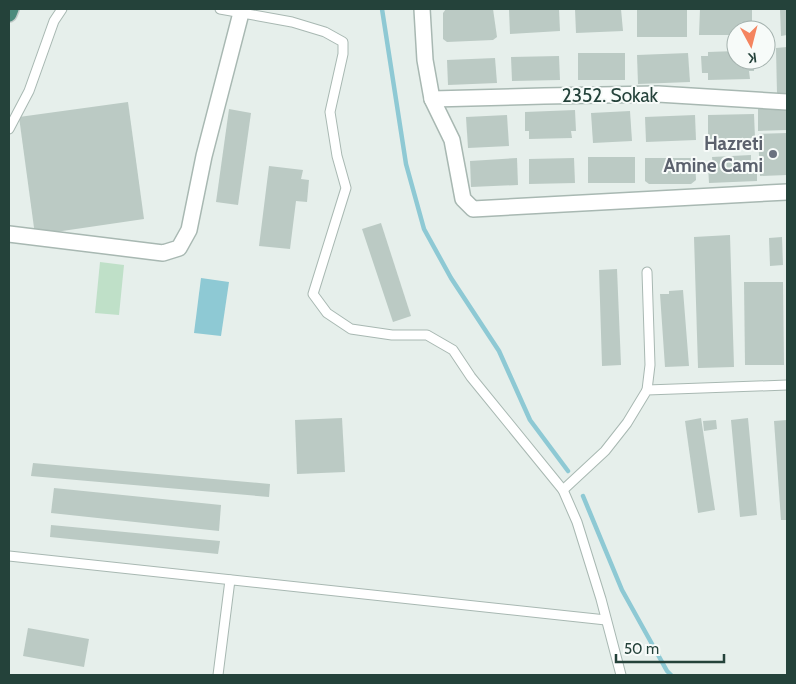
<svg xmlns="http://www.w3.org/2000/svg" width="796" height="684" font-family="Cabin,sans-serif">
  <rect width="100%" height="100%" fill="#e6efeb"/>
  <!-- green -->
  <polygon fill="#bfe0c8" points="100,262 124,265 119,315 95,313"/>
  <!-- water -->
  <polygon fill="#8ec9d4" points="201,278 229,282 221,336 194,333"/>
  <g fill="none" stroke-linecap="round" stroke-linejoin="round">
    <!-- stream -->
    <g stroke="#8ec9d4" stroke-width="4.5">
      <polyline points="382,9 406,164 424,229 451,278 499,351 530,420 568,471"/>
      <polyline points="583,496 622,590 667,671 671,675"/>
    </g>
  </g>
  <!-- building -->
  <g fill="#bbcac4">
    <polygon points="446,9 493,9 497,37 493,40 447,42 443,39 443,13"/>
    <polygon points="509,9 559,9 560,31 510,34"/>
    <polygon points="575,9 621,9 623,31 576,33"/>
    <rect x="637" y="9" width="50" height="28"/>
    <polygon points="700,9 752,9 752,30 736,30 736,35 699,35"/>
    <polygon points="780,9 787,9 787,35 781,36"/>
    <polygon points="787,47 787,94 777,94 776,48"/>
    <polygon points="736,51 736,60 754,60 754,71 749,71 750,79 708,80 708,73 702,73 701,56 708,56 708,52"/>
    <rect x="578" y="53" width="47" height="27"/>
    <polygon points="688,53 690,82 638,84 637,55"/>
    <polygon points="559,56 560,80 512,81 511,57"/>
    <polygon points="495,58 497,83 448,85 447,60"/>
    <polygon points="128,102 144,219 35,235 19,117"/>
    <polygon points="787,104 787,130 758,131 758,105"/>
    <polygon points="229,109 251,113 238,205 216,202"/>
    <polygon points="575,110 576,131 571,131 572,138 529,139 529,131 525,131 525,112"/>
    <polygon points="630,111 632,141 593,143 591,113"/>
    <polygon points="754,114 755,138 708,139 708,115"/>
    <polygon points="507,115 509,146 468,148 466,117"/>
    <polygon points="695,115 696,140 646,142 645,117"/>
    <polygon points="787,133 787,175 760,176 758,134"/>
    <polygon points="751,155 751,163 757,163 757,181 709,183 708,166 713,166 712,157"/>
    <rect x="588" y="157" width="47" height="26"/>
    <polygon points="517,158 518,185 471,187 470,161"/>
    <polygon points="574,158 575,183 529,184 529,159"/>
    <polygon points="645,158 695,158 696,180 691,184 649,184 645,181"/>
    <polygon points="269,166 303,170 301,179 309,180 307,202 296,201 290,249 259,246"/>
    <polygon points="381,223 411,316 393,322 362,229"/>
    <polygon points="730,235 734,367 698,368 694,237"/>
    <polygon points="782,237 783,265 770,266 769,238"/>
    <polygon points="617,269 621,365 602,366 599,270"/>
    <polygon points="744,282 783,282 784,365 745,365"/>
    <polygon points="683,290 689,366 665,367 660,294 669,294 669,291"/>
    <polygon points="342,418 345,472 297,474 295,420"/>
    <polygon points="701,418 715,510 698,513 685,421"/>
    <polygon points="748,418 757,515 740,517 731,420"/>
    <polygon points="716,420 717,429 704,431 703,421"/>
    <polygon points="787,420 787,520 781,520 774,421"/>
    <polygon points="33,463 270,484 269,497 31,476"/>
    <polygon points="54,488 221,505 219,531 51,513"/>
    <polygon points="51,525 220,541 218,554 50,537"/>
    <polygon points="28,628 89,639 84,667 23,656"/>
  </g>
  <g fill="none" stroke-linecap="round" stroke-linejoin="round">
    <defs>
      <g id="service">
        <polyline points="220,9 292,22 325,32 343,42 343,54 330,112 337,156 346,188 313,294 327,313 351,329 392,335 427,335 453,350 471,377 563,490 577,522 601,599 621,675"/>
        <polyline points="9,129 29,91 54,21 62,9"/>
        <polyline points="647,390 650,365 647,272"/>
        <polyline points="563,490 605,451 627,423 647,390 787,385"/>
        <polyline points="9,556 606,620"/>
        <polyline points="218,675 230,580"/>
      </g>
      <g id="minor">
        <polyline points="422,9 425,60 432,99 452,140 463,199 473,209 787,192"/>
        <polyline points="432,99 544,96 658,94 787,102"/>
        <polyline points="9,234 163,253 179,248 189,230 204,156 241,13"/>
      </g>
      <polyline id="trunk" points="9,14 11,9"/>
    </defs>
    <!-- service casing -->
    <use href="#service" stroke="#a8b8b2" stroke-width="11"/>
    <!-- minor casing -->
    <use href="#minor" stroke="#a8b8b2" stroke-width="18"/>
    <!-- trunk casing -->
    <use href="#trunk" stroke="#c2cac8" stroke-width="18"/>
    <!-- service -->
    <use href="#service" stroke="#fff" stroke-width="9"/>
    <!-- minor -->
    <use href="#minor" stroke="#fff" stroke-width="15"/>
    <!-- trunk -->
    <use href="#trunk" stroke="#4c8a7c" stroke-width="15"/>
  </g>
  <!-- markers -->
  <circle fill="#6b7280" stroke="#f7fbf9" stroke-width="2" cx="773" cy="154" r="5"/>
  <g text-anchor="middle" stroke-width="4" stroke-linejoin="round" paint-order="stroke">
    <!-- street labels -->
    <g font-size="19" fill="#24423a" stroke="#f7fbf9">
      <text x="610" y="102">2352. Sokak</text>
    </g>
    <!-- worship labels -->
    <g font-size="19" font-weight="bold" fill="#5b616d" stroke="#f7fbf9" text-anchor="end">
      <text x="763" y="150">Hazreti<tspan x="763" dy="22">Amine Cami</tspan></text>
    </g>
  </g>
  <!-- border -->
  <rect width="796" height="684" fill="none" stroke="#24423a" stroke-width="20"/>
  <!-- north arrow -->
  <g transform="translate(751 45) rotate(173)"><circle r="24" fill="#f7fbf9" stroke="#a3b1ad"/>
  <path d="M0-4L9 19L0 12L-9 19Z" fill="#f4845f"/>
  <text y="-8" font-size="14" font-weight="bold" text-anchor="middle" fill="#24423a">K</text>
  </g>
  <!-- scale -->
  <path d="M616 654v8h108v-8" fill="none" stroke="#24423a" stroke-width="2.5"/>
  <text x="624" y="654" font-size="15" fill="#24423a" stroke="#f7fbf9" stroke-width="4" paint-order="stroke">50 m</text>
</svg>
